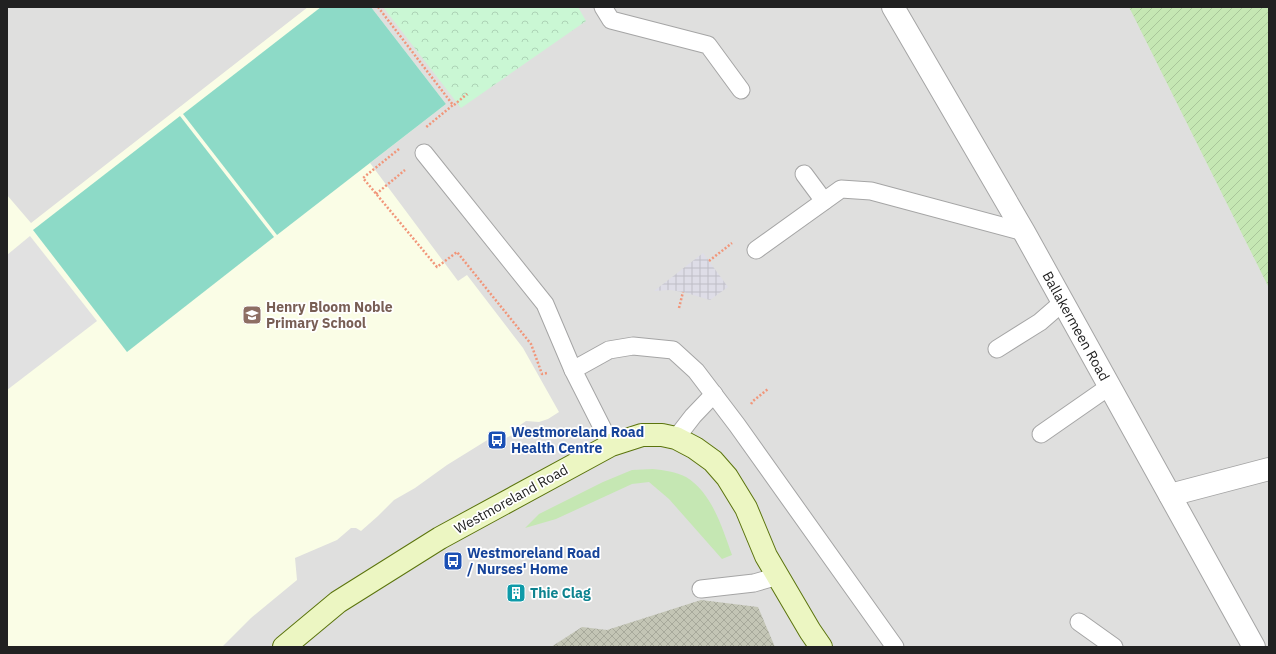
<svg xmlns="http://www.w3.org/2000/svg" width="1276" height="654" font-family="'IBM Plex Sans',sans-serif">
  <defs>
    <pattern id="construction-cross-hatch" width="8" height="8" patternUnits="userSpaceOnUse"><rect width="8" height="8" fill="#c3c5b5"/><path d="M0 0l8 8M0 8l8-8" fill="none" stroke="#a7a99b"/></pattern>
    <pattern id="park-crowns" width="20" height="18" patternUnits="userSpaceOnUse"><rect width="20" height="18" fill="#caf7d4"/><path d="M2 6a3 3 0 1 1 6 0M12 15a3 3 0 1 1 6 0" fill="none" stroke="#add3b6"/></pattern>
    <pattern id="garden-furrows" width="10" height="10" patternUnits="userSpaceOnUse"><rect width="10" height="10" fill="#c5e7b3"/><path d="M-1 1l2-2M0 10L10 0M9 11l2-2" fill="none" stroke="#a9c69a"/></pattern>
    <pattern id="plaza-grid" width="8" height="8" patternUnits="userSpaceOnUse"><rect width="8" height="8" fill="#dedde7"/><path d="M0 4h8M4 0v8" fill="none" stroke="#bebdc6"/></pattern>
  </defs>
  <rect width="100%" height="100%" fill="#f1efe9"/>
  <!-- residential -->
  <rect fill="#dfdfde" x="7" y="7" width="1262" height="640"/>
  <!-- education -->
  <polygon fill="#fafde6" points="308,7 371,7 446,104 370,163 458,281 467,275 523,348 559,412 548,419 539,422 526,421 516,428 516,433 506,438 503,433 489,439 447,465 415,488 394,500 378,516 361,531 356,528 351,528 337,540 295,558 297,580 251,618 222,647 7,647 7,195 31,223"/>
  <!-- construction -->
  <polygon fill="url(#construction-cross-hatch)" points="701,600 758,607 775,647 551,647 582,627 607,630"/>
  <!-- grass -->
  <path fill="#c5e7b3" d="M653,469c11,1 23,3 33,8 26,16 36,50 46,78l-10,4 -53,-60 -20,-17 -17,2 -76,35 -31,9 14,-14 64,-32 29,-12z"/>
  <!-- park -->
  <polygon fill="url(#park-crowns)" points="383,7 578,7 586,21 461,108"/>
  <!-- garden -->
  <polygon fill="url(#garden-furrows)" points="1129,7 1269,7 1269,288"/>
  <!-- pitch -->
  <g fill="#8ddac7">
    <polygon points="321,7 371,7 446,104 277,235 183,114"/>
    <polygon points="180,116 274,237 127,352 33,230"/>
  </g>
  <!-- parking -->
  <polygon fill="#e1e1e1" points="30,236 97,321 7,390 7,255"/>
  <!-- plaza -->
  <polygon fill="url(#plaza-grid)" points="703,253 728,287 710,300 683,292 670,290 654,291"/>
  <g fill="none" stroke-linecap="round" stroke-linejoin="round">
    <defs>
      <g id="service">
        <polyline points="603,7 611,20 708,45 741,90"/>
        <polyline points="424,153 545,304 573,370 611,445"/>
        <polyline points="804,174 824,201"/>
        <polyline points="756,250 841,189 871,191 1024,232"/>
        <polyline points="997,349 1040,322 1063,302"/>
        <polyline points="573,370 609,350 633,346 673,350 696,371 737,425 895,647"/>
        <polyline points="1041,434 1110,386"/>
        <polyline points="676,438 693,416 714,394"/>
        <polyline points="701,589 754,583 778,576"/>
        <polyline points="1079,622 1114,647"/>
      </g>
      <g id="minor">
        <polyline points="893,7 1024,232 1254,647"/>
        <polyline points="1170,495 1269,469"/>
      </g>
      <polyline id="secondary" points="284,647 338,602 440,538 611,445 642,435 662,435 676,438 695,448 713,461 727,477 746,508 766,556 810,631 821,647"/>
    </defs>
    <!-- service casing -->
    <use href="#service" stroke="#a5a5a5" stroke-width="19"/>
    <!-- minor casing -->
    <use href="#minor" stroke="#a5a5a5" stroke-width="24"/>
    <!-- secondary casing -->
    <use href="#secondary" stroke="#5b740d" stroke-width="24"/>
    <!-- path -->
    <g stroke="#f1967a" stroke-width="2.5" stroke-dasharray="2 2" stroke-linecap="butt">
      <polyline points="378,7 453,105 425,128"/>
      <polyline points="454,105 467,94"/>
      <polyline points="399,149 363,178 437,267 457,252 531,344 542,374 547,373"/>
      <polyline points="376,194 405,170"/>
      <polyline points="709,261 732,243"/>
      <polyline points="679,308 683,292"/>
      <polyline points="751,404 753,401 768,389"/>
    </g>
    <!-- service -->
    <use href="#service" stroke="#fff" stroke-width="17"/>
    <!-- minor -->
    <use href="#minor" stroke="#fff" stroke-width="22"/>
    <!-- secondary -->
    <use href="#secondary" stroke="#ecf6c2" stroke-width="22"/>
  </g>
  <!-- icons -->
  <defs>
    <symbol id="school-square" viewBox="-11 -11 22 22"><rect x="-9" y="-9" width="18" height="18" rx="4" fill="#8d6e63" stroke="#fff"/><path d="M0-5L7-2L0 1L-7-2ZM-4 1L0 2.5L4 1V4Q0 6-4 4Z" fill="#fff"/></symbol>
    <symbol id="bus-square" viewBox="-11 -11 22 22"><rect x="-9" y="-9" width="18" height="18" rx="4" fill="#1a4fb4" stroke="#fff"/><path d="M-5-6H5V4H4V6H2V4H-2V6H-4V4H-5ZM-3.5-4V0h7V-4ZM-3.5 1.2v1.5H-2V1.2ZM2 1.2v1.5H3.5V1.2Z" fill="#fff"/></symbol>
    <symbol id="building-square" viewBox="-11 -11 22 22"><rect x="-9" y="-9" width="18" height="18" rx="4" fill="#0f9aa8" stroke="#fff"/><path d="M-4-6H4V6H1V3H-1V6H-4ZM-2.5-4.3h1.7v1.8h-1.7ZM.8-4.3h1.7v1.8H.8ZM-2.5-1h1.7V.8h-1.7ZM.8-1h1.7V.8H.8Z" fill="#fff"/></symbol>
  </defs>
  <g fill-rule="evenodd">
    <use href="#school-square" x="241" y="304" width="22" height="22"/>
    <use href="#bus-square" x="486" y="429" width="22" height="22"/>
    <use href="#bus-square" x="442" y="550" width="22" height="22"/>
    <use href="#building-square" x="505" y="582" width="22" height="22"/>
  </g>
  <g text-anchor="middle" stroke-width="3.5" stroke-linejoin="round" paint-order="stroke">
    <!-- education labels -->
    <g font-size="14" font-weight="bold" fill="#785e54" stroke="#fff" text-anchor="start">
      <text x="266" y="312">Henry Bloom Noble<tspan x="266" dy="16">Primary School</tspan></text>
    </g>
    <!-- street labels -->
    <g font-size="14" fill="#212121" stroke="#fff">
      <text transform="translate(1076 326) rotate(61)" y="5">Ballakermeen Road</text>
      <text transform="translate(511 499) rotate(-29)" y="5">Westmoreland Road</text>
    </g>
    <!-- transit labels -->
    <g font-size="14" font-weight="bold" fill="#164399" stroke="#fff" text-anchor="start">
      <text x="511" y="437">Westmoreland Road<tspan x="511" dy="16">Health Centre</tspan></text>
      <text x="467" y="558">Westmoreland Road<tspan x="467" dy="16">/ Nurses' Home</tspan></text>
    </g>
    <!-- culture labels -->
    <g font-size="14" font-weight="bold" fill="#0d838f" stroke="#fff" text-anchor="start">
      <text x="530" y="598">Thie Clag</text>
    </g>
  </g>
  <!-- border -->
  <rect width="1276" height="654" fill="none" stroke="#212121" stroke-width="16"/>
</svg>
